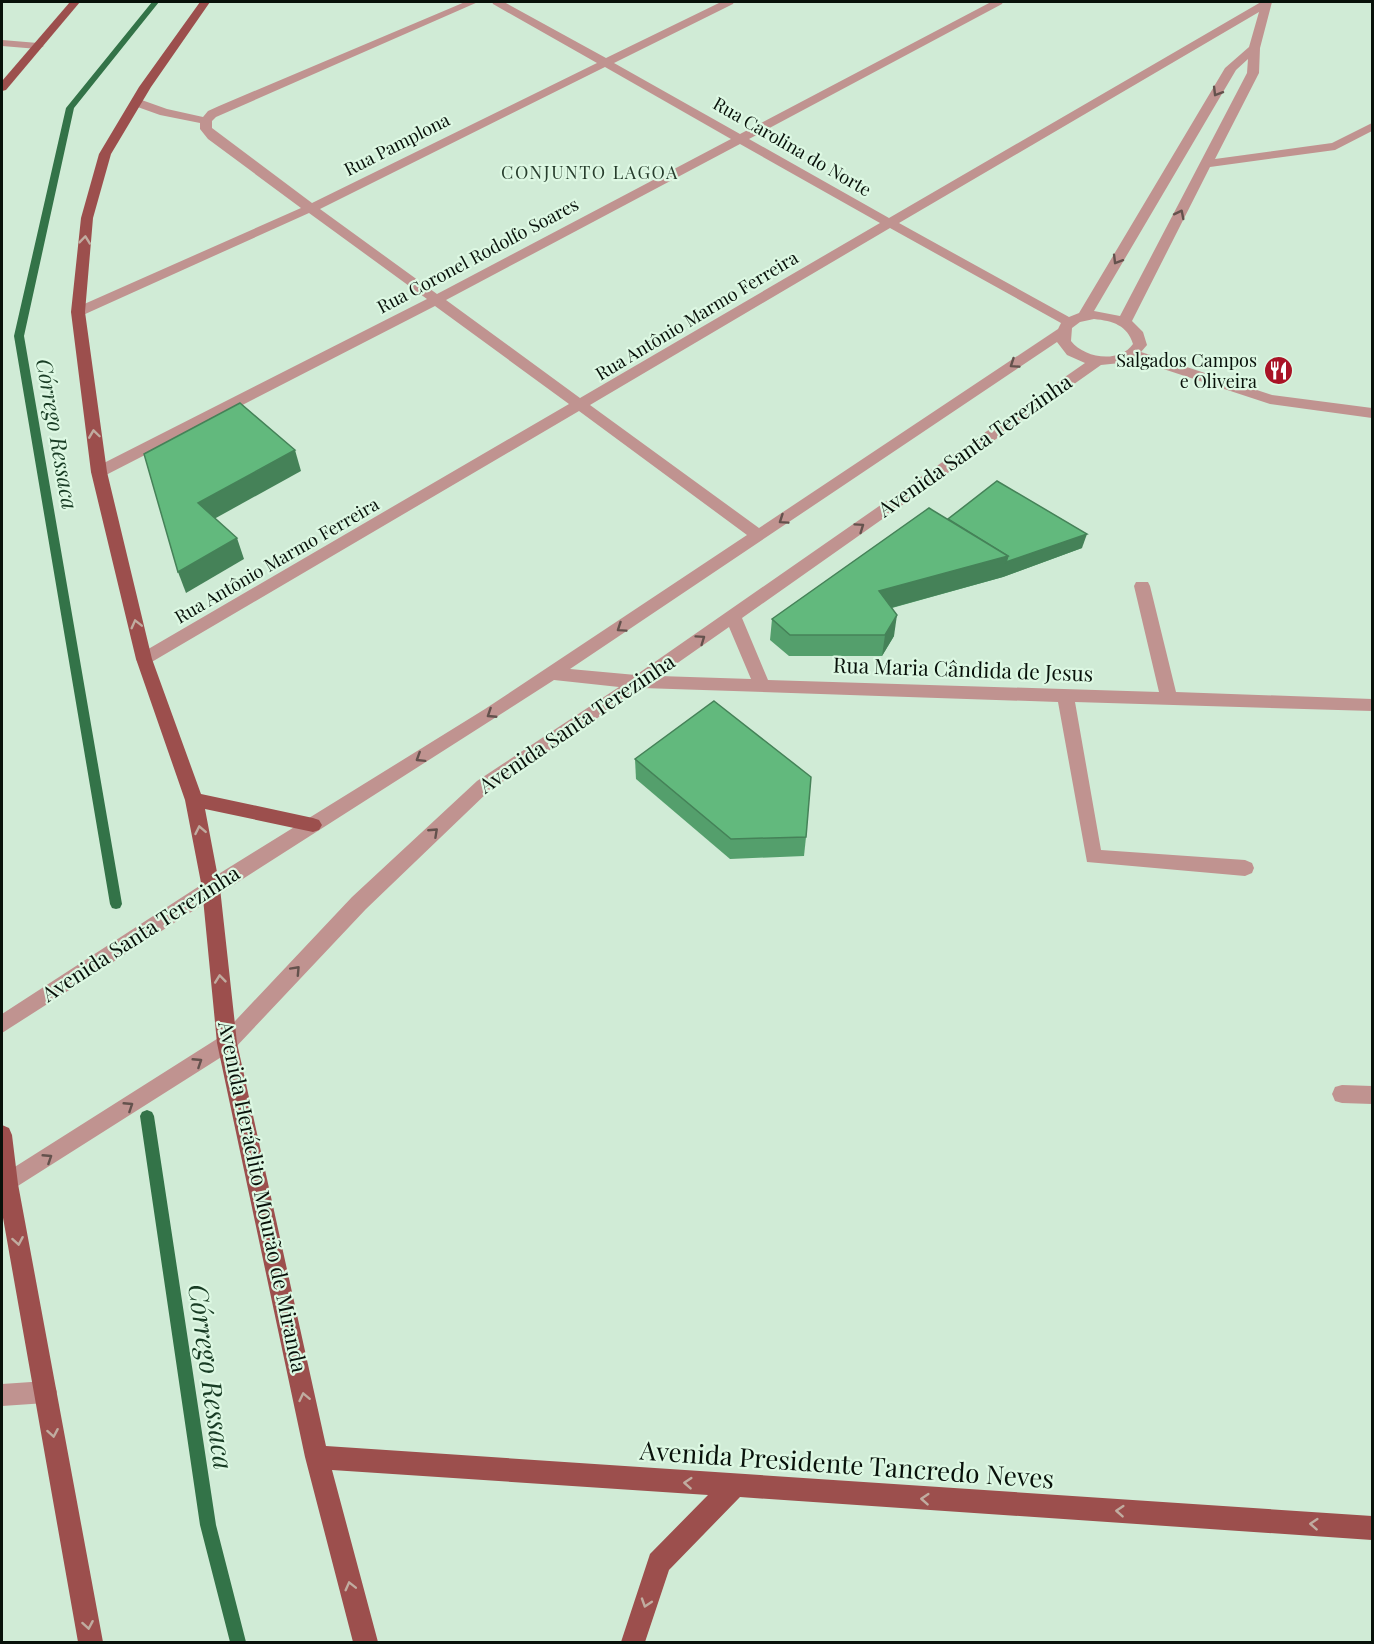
<svg xmlns="http://www.w3.org/2000/svg" width="1374" height="1644" font-family="'Playfair Display',serif">
  <rect width="100%" height="100%" fill="#d0ebd6"/>
  <g fill="none" stroke-linecap="round" stroke-linejoin="round">
    <!-- stream -->
    <g fill="#337348" fill-rule="evenodd">
      <polygon points="152,2 159,2 74,108 24,336 122,904 120,908 116,909 112,908 110,904 14,336 66,108"/>
      <polygon points="147,1110 152,1112 154,1116 216,1525 246,1642 230,1642 200,1525 140,1116 142,1112"/>
    </g>
    <!-- minor -->
    <g fill="#c09390" fill-rule="evenodd">
      <path d="M465,2h13l-262,115 -4,4v7l100,75 285,-140 -104,-59 -1,-2h12l102,56 115,-56h13l-1,2 -119,59 126,71 251,-132h12l-1,2 -253,135 140,79 372,-216h11l-12,46 -1,25 -44,86 117,-16 40,-20v8l-37,19 -125,17 -78,154 11,11 4,13 -6,7 131,43 100,13v10l-102,-14 -137,-45 -13,4 -19,2 -359,253 26,62 391,12 -25,-106 2,-4h12l2,4 26,106 196,7v12l-297,-9 26,148 144,10 7,3 2,5 -2,5 -7,3 -158,-14 -29,-160 -416,-14 -153,103 -123,118 -132,140 -232,147v-21l218,-138 132,-140 125,-116 142,-94 -65,-7 -552,353v-19l202,-131 281,-174 262,-174 -168,-124 -429,252 -6,2 -6,-2 -2,-4 2,-4 431,-251 -134,-98 -331,170h-10l-3,-4 3,-4 333,-169 -118,-86 -226,102h-10l-2,-3 2,-3 228,-101 -93,-69 -8,-10v-6l-40,-8 -28,-10v-6l4,-1 31,11 36,8 5,-6 11,-5zM1259,12l-10,35 -24,21 -146,245 -10,4 -170,-94zM1248,59l-1,14 -127,243 -26,-5 142,-241zM605,67l126,72 -294,155 -117,-85zM740,144l140,79 -300,175 -134,-98zM890,228l171,95 -3,6 -299,199 -169,-123zM1094,319c19,2 33,6 39,25 -14,20 -49,14 -62,-3l1,-13 8,-6zM1057,342l10,13 18,8 -449,312 -66,-6zM729,627l22,52 -92,-3z"/>
      <polygon points="2,40 38,43 44,46 38,49 2,46"/>
      <polygon points="1342,1085 1372,1086 1372,1104 1342,1103 1335,1101 1332,1094 1335,1087"/>
      <polygon points="46,1381 54,1384 57,1392 54,1400 46,1403 2,1406 2,1384"/>
    </g>
    <!-- major -->
    <g fill="#9c4f4d" fill-rule="evenodd">
      <polygon points="70,2 80,2 6,90 2,91 2,81"/>
      <polygon points="200,2 210,2 151,87 111,154 93,218 85,312 107,472 152,659 201,794 313,818 319,820 322,825 319,830 313,832 205,809 220,888 237,1043 326,1446 1372,1516 1372,1540 740,1497 669,1570 645,1642 621,1642 650,1554 708,1495 332,1470 378,1642 353,1642 305,1457 217,1043 202,888 185,800 136,659 91,472 71,312 81,218 99,154 139,87"/>
      <polygon points="2,1125 9,1128 12,1135 18,1184 103,1642 78,1642 2,1212"/>
    </g>
  </g>
  <!-- wall -->
  <g fill="#549f6c">
    <polygon points="948,519 1082,548 1003,577 892,608 894,636 882,656 789,656 770,640 772,619"/>
    <polygon points="635,759 806,837 804,856 730,859 636,779"/>
  </g>
  <!-- shaded-wall -->
  <g fill="#458258">
    <polygon points="295,450 301,471 205,524 198,503"/>
    <polygon points="1087,534 1082,548 1003,577 876,612 879,591"/>
    <polygon points="237,538 244,559 186,593 178,572"/>
    <polygon points="897,615 894,636 882,656 885,635"/>
  </g>
  <!-- building -->
  <g fill="#62b97d" stroke="#458258" stroke-width="1.5">
    <polygon points="240,403 295,450 198,503 237,538 178,572 144,454"/>
    <polygon points="997,481 1087,534 1006,562 1008,556 948,519"/>
    <polygon points="929,508 1008,556 879,591 897,615 885,635 790,635 772,619"/>
    <polygon points="714,701 811,777 806,837 731,839 635,759"/>
  </g>
  <!-- one-way arrows -->
  <defs><path id="oneway-chevron" d="M-2-3.5L2.5 0L-2 3.5" fill="none" stroke-width="1.6" stroke-linecap="round" stroke-linejoin="round" transform="scale(1.5)"/></defs>
  <g stroke="#64524d">
    <use href="#oneway-chevron" transform="translate(1217 92) rotate(121)"/>
    <use href="#oneway-chevron" transform="translate(1180 214) rotate(-63)"/>
    <use href="#oneway-chevron" transform="translate(1117 260) rotate(121)"/>
    <use href="#oneway-chevron" transform="translate(1014 364) rotate(146)"/>
    <use href="#oneway-chevron" transform="translate(783 520) rotate(146)"/>
    <use href="#oneway-chevron" transform="translate(860 527) rotate(-35)"/>
    <use href="#oneway-chevron" transform="translate(621 628) rotate(146)"/>
    <use href="#oneway-chevron" transform="translate(701 639) rotate(-35)"/>
    <use href="#oneway-chevron" transform="translate(491 714) rotate(147)"/>
    <use href="#oneway-chevron" transform="translate(420 758) rotate(148)"/>
    <use href="#oneway-chevron" transform="translate(434 832) rotate(-43)"/>
    <use href="#oneway-chevron" transform="translate(296 970) rotate(-47)"/>
    <use href="#oneway-chevron" transform="translate(198 1062) rotate(-33)"/>
    <use href="#oneway-chevron" transform="translate(129 1106) rotate(-33)"/>
    <use href="#oneway-chevron" transform="translate(48 1158) rotate(-33)"/>
  </g>
  <g stroke="#c0aca0">
    <use href="#oneway-chevron" transform="translate(85 240) rotate(-84)"/>
    <use href="#oneway-chevron" transform="translate(94 434) rotate(-98)"/>
    <use href="#oneway-chevron" transform="translate(136 624) rotate(-104)"/>
    <use href="#oneway-chevron" transform="translate(200 830) rotate(-101)"/>
    <use href="#oneway-chevron" transform="translate(220 979) rotate(-96)"/>
    <use href="#oneway-chevron" transform="translate(18 1241) rotate(80)"/>
    <use href="#oneway-chevron" transform="translate(304 1397) rotate(-102)"/>
    <use href="#oneway-chevron" transform="translate(53 1433) rotate(80)"/>
    <use href="#oneway-chevron" transform="translate(688 1483) rotate(-176)"/>
    <use href="#oneway-chevron" transform="translate(925 1499) rotate(-176)"/>
    <use href="#oneway-chevron" transform="translate(1120 1511) rotate(-176)"/>
    <use href="#oneway-chevron" transform="translate(1314 1524) rotate(-176)"/>
    <use href="#oneway-chevron" transform="translate(350 1586) rotate(-104)"/>
    <use href="#oneway-chevron" transform="translate(646 1603) rotate(108)"/>
    <use href="#oneway-chevron" transform="translate(88 1625) rotate(80)"/>
  </g>
  <!-- icons -->
  <defs>
    <symbol id="restaurant-disc" viewBox="-11 -11 22 22"><circle r="9.5" fill="#a91326" stroke="#ddf8e3"/><path d="M-5-6h1v4h1v-4h1v4h1v-4h1v5L-1.5 .5V6h-2V.5L-5-1ZM5-6V6H3V1.5H1.5Q1.5-4 5-6Z" fill="#fff"/></symbol>
  </defs>
  <g fill-rule="evenodd">
    <use href="#restaurant-disc" x="1262" y="354" width="33" height="33"/>
  </g>
  <g text-anchor="middle" stroke-width="4.5" stroke-linejoin="round" paint-order="stroke">
    <!-- far-street labels -->
    <g font-size="18" fill="#08110a" stroke="#ddf8e3">
      <text transform="translate(397 145) rotate(-27)" y="6">Rua Pamplona</text>
      <text transform="translate(792 147) rotate(30)" y="6">Rua Carolina do Norte</text>
      <text transform="translate(478 256) rotate(-28)" y="6">Rua Coronel Rodolfo Soares</text>
      <text transform="translate(697 316) rotate(-31)" y="6">Rua Antônio Marmo Ferreira</text>
      <text transform="translate(277 561) rotate(-30)" y="6">Rua Antônio Marmo Ferreira</text>
    </g>
    <!-- far-neighbourhood labels -->
    <g font-size="18" letter-spacing="1.5" fill="#273d2d" stroke="#ddf8e3">
      <text x="590" y="179">CONJUNTO LAGOA</text>
    </g>
    <!-- far-poi labels -->
    <g font-size="18" fill="#08110a" stroke="#ddf8e3" text-anchor="end">
      <text x="1257" y="367">Salgados Campos<tspan x="1257" dy="21">e Oliveira</tspan></text>
    </g>
    <!-- street labels -->
    <g font-size="21" fill="#08110a" stroke="#ddf8e3">
      <text transform="translate(975 446) rotate(-35)" y="7">Avenida Santa Terezinha</text>
      <text transform="translate(963 670) rotate(2)" y="7">Rua Maria Cândida de Jesus</text>
      <text transform="translate(577 724) rotate(-34)" y="7">Avenida Santa Terezinha</text>
      <text transform="translate(141 934) rotate(-33)" y="7">Avenida Santa Terezinha</text>
      <text transform="translate(262 1197) rotate(78)" y="7">Avenida Heráclito Mourão de Miranda</text>
    </g>
    <!-- water labels -->
    <g font-size="22" font-style="italic" fill="#183c24" stroke="#ddf8e3">
      <text transform="translate(57 434) rotate(80)" y="8">Córrego Ressaca</text>
    </g>
    <!-- near-street labels -->
    <g font-size="26" fill="#08110a" stroke="#ddf8e3">
      <text transform="translate(847 1465) rotate(4)" y="9">Avenida Presidente Tancredo Neves</text>
    </g>
    <!-- near-water labels -->
    <g font-size="27" font-style="italic" fill="#183c24" stroke="#ddf8e3">
      <text transform="translate(210 1377) rotate(82)" y="9">Córrego Ressaca</text>
    </g>
  </g>
  <!-- border -->
  <rect width="1374" height="1644" fill="none" stroke="#08110a" stroke-width="6"/>
</svg>
